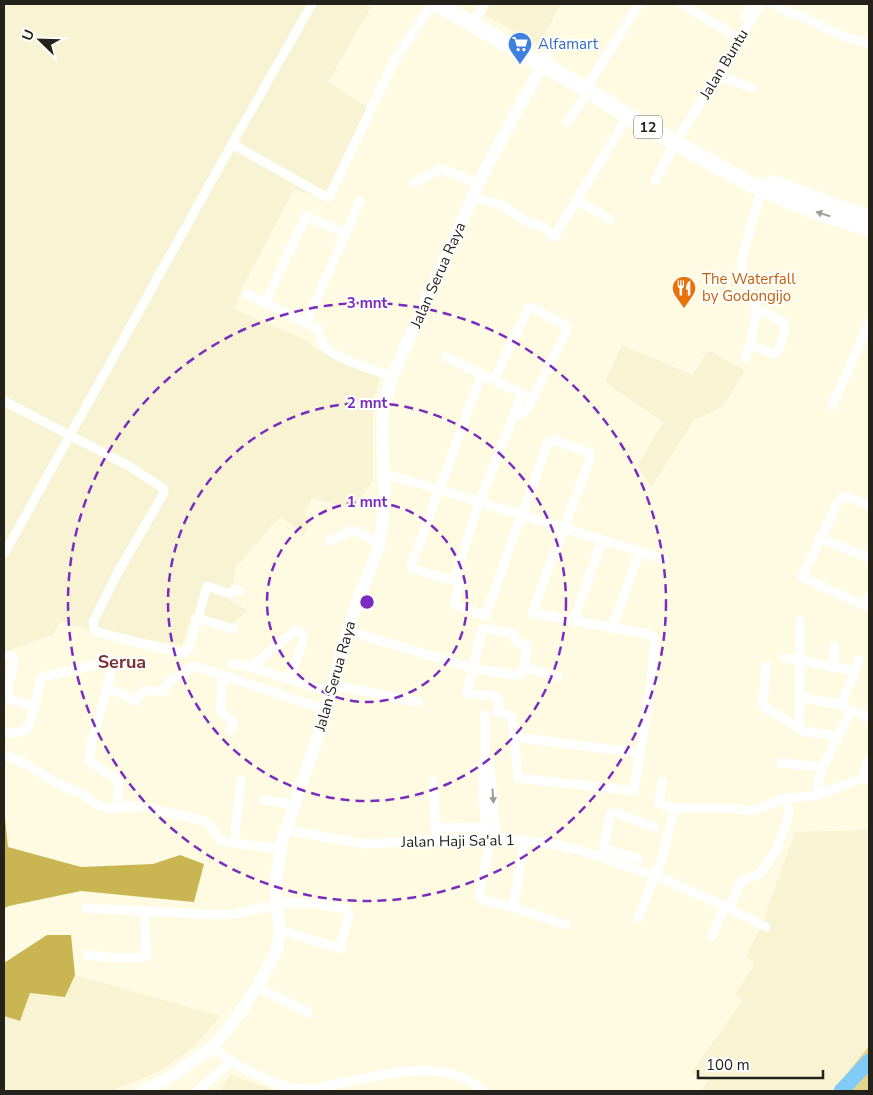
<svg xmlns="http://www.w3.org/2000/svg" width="873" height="1095" font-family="'Nunito Sans',sans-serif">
  <rect width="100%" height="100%" fill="#fffbe3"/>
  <!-- built -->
  <g fill="#f8f3d3">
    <polygon points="4,4 364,4 371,7 328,82 367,107 362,121 323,198 294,189 242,289 234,309 308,341 316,349 380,376 373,403 373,482 355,504 343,506 312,498 304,515 312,521 304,534 280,517 236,567 230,602 249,610 231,625 192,614 182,645 89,630 60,621 53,635 4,652"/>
    <polygon points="479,4 561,4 539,44 476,10"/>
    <polygon points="622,345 693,375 708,350 745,370 724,406 693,421 651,488 638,465 663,422 605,382"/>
    <polygon points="869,830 869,1046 833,1091 701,1091 708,1080 691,1073 743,1000 735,995 755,963 746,956 763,922 795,832"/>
    <polygon points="75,975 220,1016 195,1046 160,1071 112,1091 4,1091 4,1016 20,1021 30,993 65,997"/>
    <polygon points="230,1075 277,1091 220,1091"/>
  </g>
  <!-- green -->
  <polygon fill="#e2d48d" points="869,1046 869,1091 833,1091"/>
  <!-- forest -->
  <g fill="#c9b652">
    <polygon points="4,808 8,847 81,867 153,864 180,855 204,864 194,902 81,891 9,906 4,908"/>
    <polygon points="47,935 71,935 75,975 65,997 30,993 20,1021 4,1016 4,963"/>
  </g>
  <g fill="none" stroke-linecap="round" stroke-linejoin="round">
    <!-- river -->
    <polyline stroke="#81cbf8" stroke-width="15" points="841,1091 869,1061"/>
    <!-- street -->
    <g stroke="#fff" stroke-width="9">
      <polyline points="682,4 740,39"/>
      <polyline points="773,4 794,15 798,14 840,35 869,44"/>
      <polyline points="477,17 485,4"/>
      <polyline points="745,17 753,4"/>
      <polyline points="718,76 753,88"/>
      <polyline points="590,82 639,4"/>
      <polyline points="567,122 589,91"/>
      <polyline points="681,134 761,4"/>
      <polyline points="232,144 326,197 329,197 394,61 432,4"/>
      <polyline points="655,181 676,142"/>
      <polyline points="413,183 442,169 479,184"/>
      <path d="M473,197l28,8 32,20c10,-2 14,6 21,12l74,-121"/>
      <polyline points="577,200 610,219"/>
      <path d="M247,294l70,34c4,6 3,12 7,18 7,11 54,25 68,31"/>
      <polyline points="265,303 306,216 346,234"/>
      <polyline points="306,323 360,201"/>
      <path d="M750,345l24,9c6,-5 13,-24 10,-31l-20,-11 -7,-1"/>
      <polyline points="446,357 525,395"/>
      <polyline points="745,358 750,345 757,311 742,269 742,257 762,189"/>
      <polyline points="482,373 411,566 413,569 458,582 459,586 454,604 485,616 548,443 554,440 590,453 591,456 532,613 647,634 653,637 655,641 650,691 634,791 518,778 512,717 510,715 497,712 499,700 497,696 468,694 467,692 482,630 483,628 514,634 516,642 527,646 524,667 558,677"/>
      <polyline points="494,380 529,307 533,308 567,326 567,330 528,408 523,413 513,417"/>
      <polyline points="4,401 129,466 163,488 164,493 161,498 118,572 93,622 94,628 97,632 182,653 189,649 207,586 230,594 234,589 240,591"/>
      <polyline points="832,406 869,323"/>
      <polyline points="384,474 438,489 664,559"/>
      <polyline points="869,506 851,498 843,497 839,500 802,577 865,606 869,597"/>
      <polyline points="820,538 869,558"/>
      <polyline points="330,541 352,530 380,543"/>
      <polyline points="4,554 232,144 312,4"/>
      <polyline points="454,581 479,503 522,394"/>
      <polyline points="197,618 234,629"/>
      <polyline points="574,620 602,540"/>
      <polyline points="612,627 640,551"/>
      <polyline points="348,631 472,668 516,675 521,674 524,667"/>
      <polyline points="4,656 12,656 14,660 8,691 10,699 35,707"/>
      <polyline points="784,658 800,660 854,671"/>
      <polyline points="232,664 251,667 330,692"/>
      <polyline points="766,666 763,706 803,731 837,736"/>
      <polyline points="251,667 296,630 303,634 303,641 290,679"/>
      <polyline points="833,667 834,646"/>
      <polyline points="223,676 220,710 233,723 231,730"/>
      <polyline points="332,685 418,702"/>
      <polyline points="107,689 121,693 135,701 145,690 162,692 171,680 184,674 190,668 195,666 327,710"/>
      <polyline points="800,697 841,705 869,718"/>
      <polyline points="841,705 859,660"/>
      <polyline points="485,715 485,757 482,769 486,837"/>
      <polyline points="799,729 800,621"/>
      <polyline points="4,734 24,731 27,729 35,707 40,680 42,677 104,663 112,665 112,669 91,746 89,761 119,781 117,809"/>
      <polyline points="515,737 640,753"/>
      <polyline points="4,755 22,762 56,783 83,794 97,805 109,808 137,806 149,808 201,820 207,822 220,840 226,842 280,849"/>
      <polyline points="485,757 488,759 490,768 496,837"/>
      <polyline points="781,763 823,767"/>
      <polyline points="861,779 869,760"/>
      <polyline points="433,781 436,839"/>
      <polyline points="662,781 659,804 675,808"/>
      <polyline points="817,795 820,773 851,710"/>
      <polyline points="264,800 294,805"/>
      <polyline points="436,828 485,827"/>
      <polyline points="285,830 365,844 496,837 558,845 580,850 656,876 725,906 766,927"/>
      <polyline points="491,837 480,890 480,896 483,900 513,907 566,925"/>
      <polyline points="234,843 241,780"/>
      <polyline points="604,848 639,859"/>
      <polyline points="602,857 610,815 613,812 655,827"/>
      <polyline points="276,901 317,904 347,909 349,917 339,948"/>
      <polyline points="513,907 525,840"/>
      <polyline points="86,908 221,915 233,914 276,905"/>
      <polyline points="729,908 742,880 760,874 775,852 786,825 789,813 786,798"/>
      <polyline points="638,918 660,864 675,808 730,808 754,811 782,799 817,795 861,779 869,779"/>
      <polyline points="280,930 342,949"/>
      <polyline points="711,937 725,906"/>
      <polyline points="88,955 115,958 146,957 145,911"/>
      <polyline points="257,987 308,1013"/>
      <path d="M213,1047c17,16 64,41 88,42 10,1 20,-2 30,-4 49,-8 111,-31 153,6"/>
      <polyline points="197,1091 231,1062"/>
    </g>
    <!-- secondary -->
    <polyline stroke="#fff" stroke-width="12" points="142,1091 164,1081 213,1047 234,1021 257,987 277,950 280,930 276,901 276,880 282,841 327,710 332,685 352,617 380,543 385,497 382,437 383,412 392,377 486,168 547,56"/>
    <!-- highway -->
    <g stroke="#fff" stroke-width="16">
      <polyline points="437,4 584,88 628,116 748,183 811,210 869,229"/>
      <polyline points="772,183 869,218"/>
    </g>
  </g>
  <!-- one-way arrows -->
  <defs><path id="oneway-solid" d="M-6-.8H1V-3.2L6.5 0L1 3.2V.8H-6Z" transform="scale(1.25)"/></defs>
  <g fill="#9c9c98">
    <use href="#oneway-solid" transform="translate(823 214) rotate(-162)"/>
    <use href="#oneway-solid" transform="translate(493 796) rotate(86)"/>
  </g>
  <!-- distance rings -->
  <g fill="none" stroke="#7b2cbf" stroke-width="2.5" stroke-dasharray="9 6">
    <circle cx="367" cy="602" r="100"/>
    <circle cx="367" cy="602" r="199"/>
    <circle cx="367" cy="602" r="299"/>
  </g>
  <!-- icons -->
  <defs>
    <symbol id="supermarket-pin" viewBox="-11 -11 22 30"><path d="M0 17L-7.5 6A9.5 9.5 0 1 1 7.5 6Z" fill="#3f7fe0" stroke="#fff"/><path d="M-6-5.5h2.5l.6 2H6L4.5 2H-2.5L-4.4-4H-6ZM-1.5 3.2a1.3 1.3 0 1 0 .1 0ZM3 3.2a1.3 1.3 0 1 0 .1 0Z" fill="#fff"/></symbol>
    <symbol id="restaurant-pin" viewBox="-11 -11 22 30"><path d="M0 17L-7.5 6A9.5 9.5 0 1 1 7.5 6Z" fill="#e8710a" stroke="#fff"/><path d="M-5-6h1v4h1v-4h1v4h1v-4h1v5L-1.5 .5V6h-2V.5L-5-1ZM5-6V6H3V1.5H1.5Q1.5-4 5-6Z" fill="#fff"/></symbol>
  </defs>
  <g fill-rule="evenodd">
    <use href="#supermarket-pin" x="506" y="30" width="28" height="38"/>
    <use href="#restaurant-pin" x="670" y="274" width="28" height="38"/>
  </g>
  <g text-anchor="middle" stroke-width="4" stroke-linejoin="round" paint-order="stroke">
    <!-- shield labels -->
    <rect fill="#fff" stroke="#66645f" stroke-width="1" x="634" y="115.5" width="28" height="23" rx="4"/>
    <g font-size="14" font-weight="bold" fill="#24221a">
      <text x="648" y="132">12</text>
    </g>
    <!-- shop labels -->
    <g font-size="15" fill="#366cbe" stroke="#fff" text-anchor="start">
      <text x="538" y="49">Alfamart</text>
    </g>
    <!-- street labels -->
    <g font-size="15" fill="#24221a" stroke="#fff">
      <text transform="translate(724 64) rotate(-59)" y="5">Jalan Buntu</text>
      <text transform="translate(438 275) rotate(-66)" y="5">Jalan Serua Raya</text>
      <text transform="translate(335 676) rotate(-74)" y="5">Jalan Serua Raya</text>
      <text transform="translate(458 841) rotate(-1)" y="5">Jalan Haji Sa'al 1</text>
    </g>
    <!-- food labels -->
    <g font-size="15" fill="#c56008" stroke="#fff" text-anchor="start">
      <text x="702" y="284">The Waterfall<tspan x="702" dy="17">by Godongijo</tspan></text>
    </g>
    <!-- quarter labels -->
    <g font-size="18" font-weight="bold" fill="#7b3336" stroke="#fff">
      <text x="122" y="668">Serua</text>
    </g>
  </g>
  <circle cx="367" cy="602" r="8" fill="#7b2cbf" stroke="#fff" stroke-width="2.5"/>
  <g font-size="15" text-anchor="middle" font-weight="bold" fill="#7b2cbf" stroke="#fff" stroke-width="4" stroke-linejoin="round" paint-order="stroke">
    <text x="367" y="308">3 mnt</text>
    <text x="367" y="408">2 mnt</text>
    <text x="367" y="507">1 mnt</text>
  </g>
  <!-- border -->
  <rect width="873" height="1095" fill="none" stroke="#24221a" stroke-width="10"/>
  <!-- north arrow -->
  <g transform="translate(40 40) rotate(293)" stroke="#ffffff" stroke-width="4" paint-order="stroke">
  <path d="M0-4L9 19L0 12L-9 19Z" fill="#24221a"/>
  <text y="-8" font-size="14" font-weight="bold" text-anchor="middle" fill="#24221a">U</text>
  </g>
  <!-- scale -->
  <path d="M698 1070v8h125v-8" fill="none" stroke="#24221a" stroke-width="2.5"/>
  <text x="706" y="1070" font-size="15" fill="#24221a" stroke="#ffffff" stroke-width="4" paint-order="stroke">100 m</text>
</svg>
